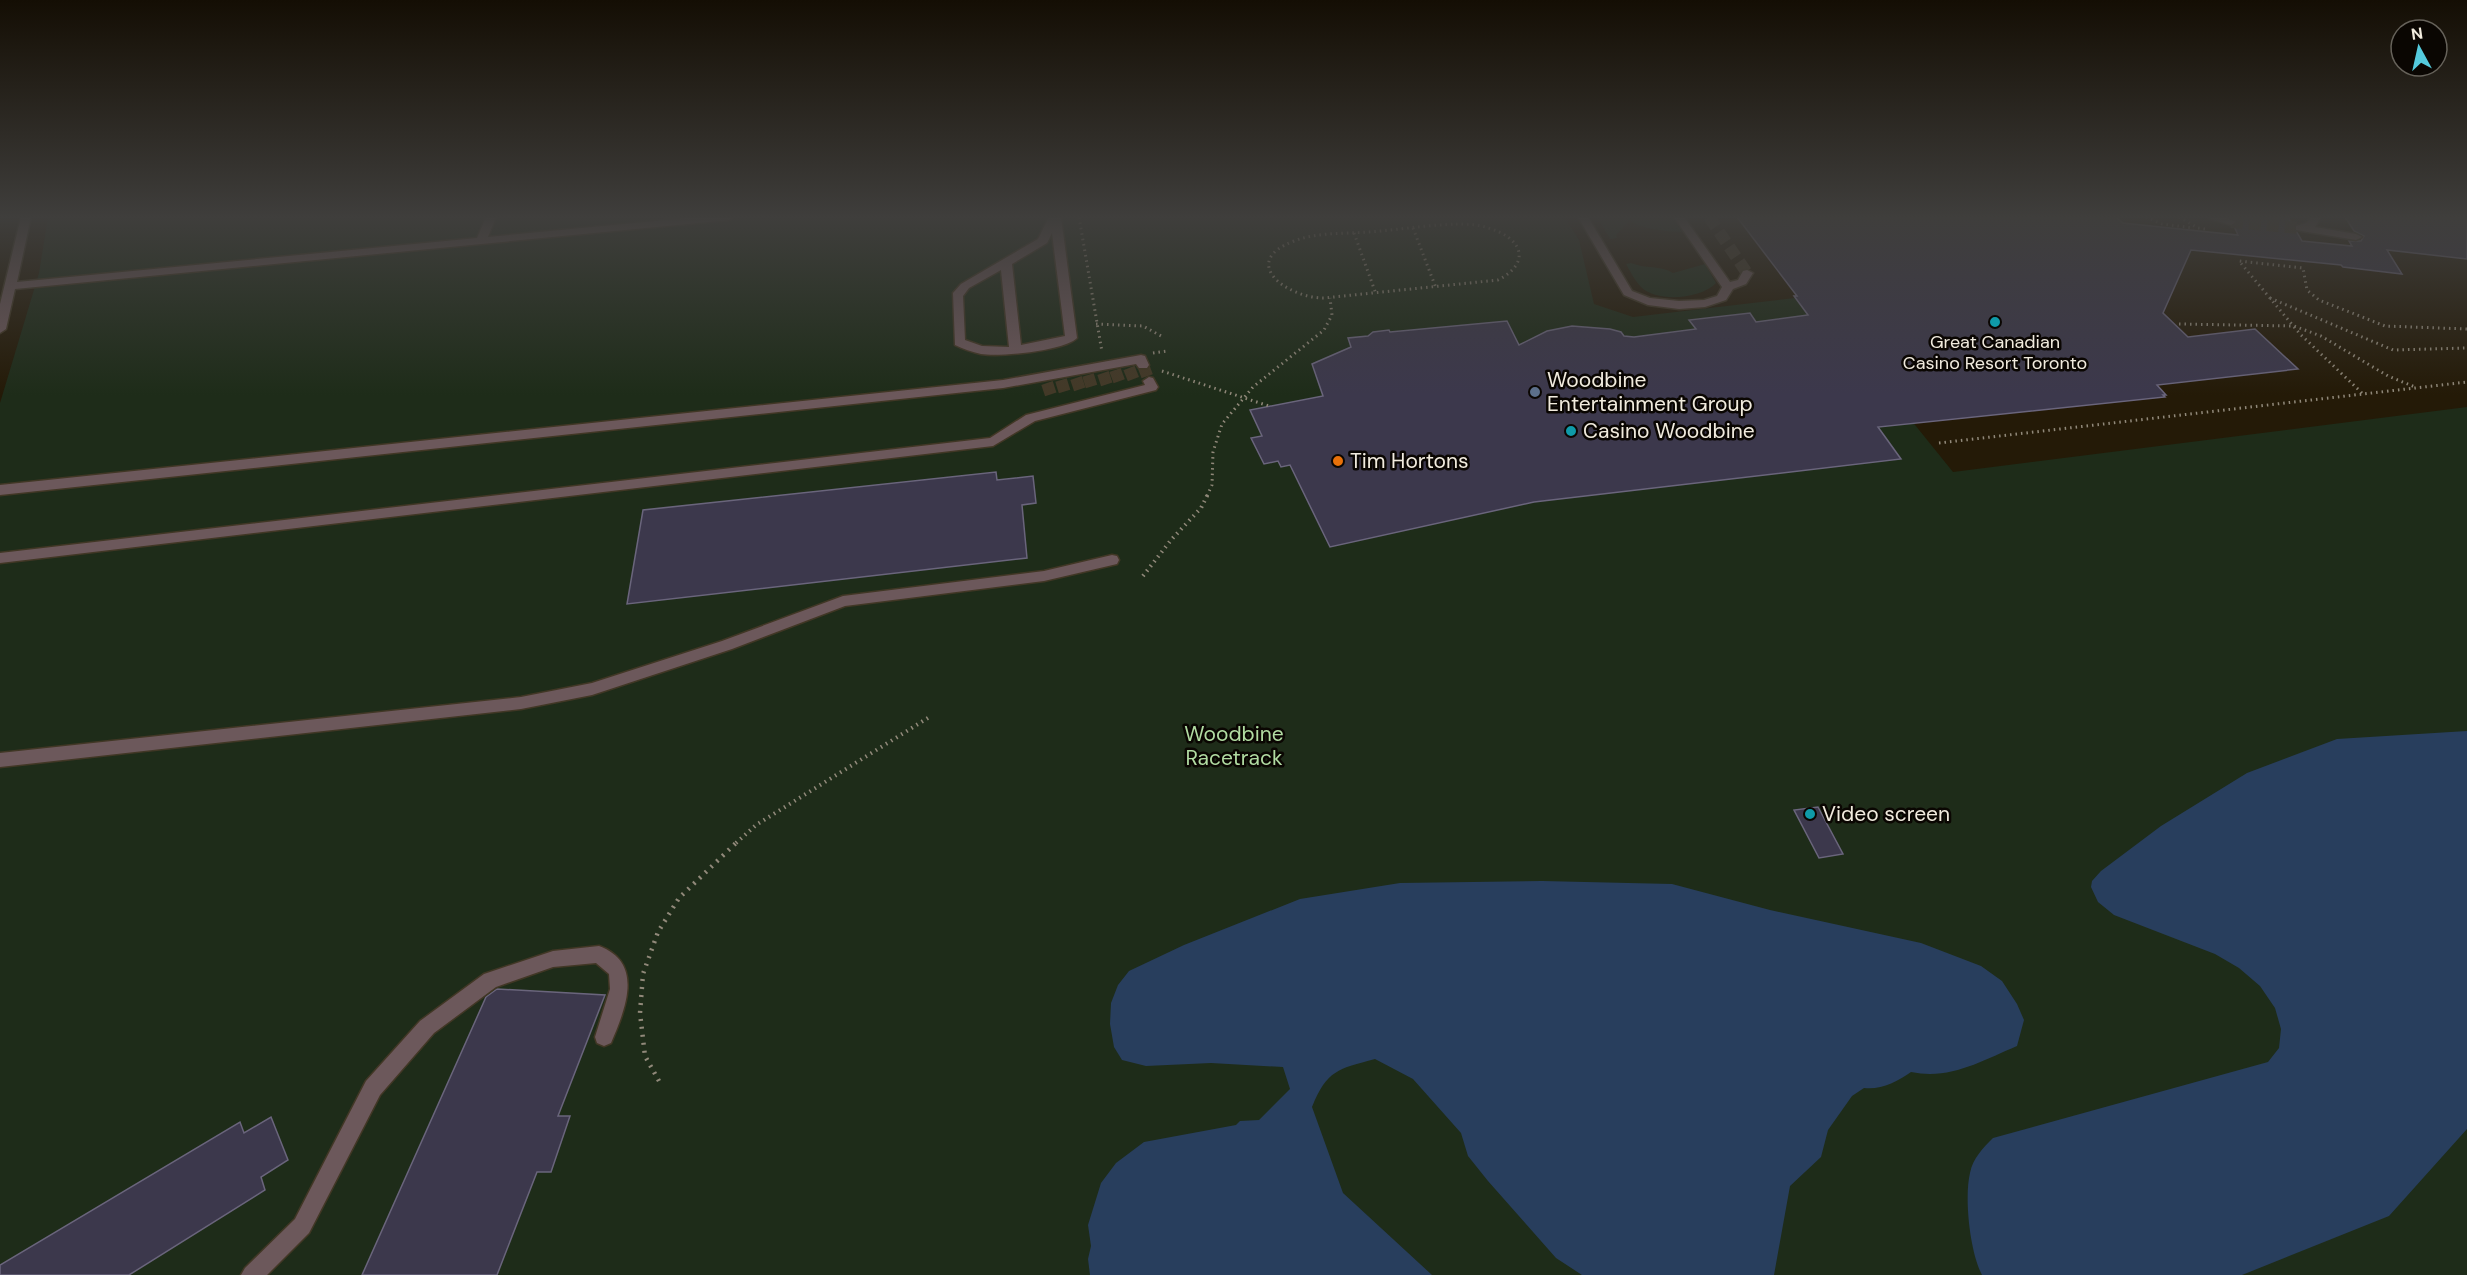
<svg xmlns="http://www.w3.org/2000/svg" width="2467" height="1275" font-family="'DM Sans',sans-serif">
  <rect width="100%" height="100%" fill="#241a07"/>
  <!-- green -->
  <g fill="#1e2c19">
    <polygon points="48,217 1564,217 1579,240 1594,304 1633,317 1811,296 1953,472 2467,407 2467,1275 0,1275 0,403 39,273"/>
    <path d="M1597,217h75l10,15c-12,0 -44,-3 -52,-12l-14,15 1,3 -7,1z"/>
    <path d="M1631,263c14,6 30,2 42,10l32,-9 11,19c-15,16 -59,20 -75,4 -6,-6 -11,-16 -15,-23z"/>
  </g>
  <!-- water -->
  <g fill="#283e5d">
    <path d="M2467,731v398l-78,87 -147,59h-260c-12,-23 -18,-77 -12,-102 3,-15 13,-25 23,-35l275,-76 11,-14 2,-19 -6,-21 -15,-22 -21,-18 -24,-14 -101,-39 -16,-13 -7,-15 1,-6 9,-10 60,-45 86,-53 90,-34z"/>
    <path d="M1542,881l130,3 98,26 151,33 60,23 21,15 15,23 7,16 -7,26c-36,15 -66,34 -106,26 -14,10 -30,18 -47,16l-12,8 -24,34 -7,27 -31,29 -16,89h-192l-26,-17 -68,-77 -20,-25 -7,-23 -48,-54 -38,-20c-37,10 -48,11 -63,48l31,86 89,82h-342l-2,-16 3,-13 -3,-21 13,-42 15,-20 28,-21 92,-17 4,-4 19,-1 31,-31 -7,-22 -72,-4 -65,3 -24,-6 -8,-13 -4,-23 1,-21 7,-18 11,-14 55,-26 116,-46 100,-16z"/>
  </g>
  <!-- building -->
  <g fill="#3c384c" stroke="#6a657c" stroke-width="1.5">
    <polygon points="1737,217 2116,217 2123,223 2238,235 2234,226 2238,221 2230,217 2288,217 2302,241 2352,246 2349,241 2361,241 2364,236 2354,231 2345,217 2467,217 2467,259 2387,250 2402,274 2343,267 2341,265 2191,250 2163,313 2188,337 2255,329 2298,369 2157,385 2166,395 2163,395 2165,397 1878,427 1901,459 1534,502 1330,547 1290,465 1281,467 1278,461 1264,464 1251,438 1262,436 1250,410 1323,396 1312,364 1351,347 1348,338 1368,336 1373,332 1389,330 1390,332 1507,321 1519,345 1547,331 1572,326 1610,329 1621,332 1624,336 1634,337 1696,329 1689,320 1750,313 1756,322 1808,315 1794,296 1797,296"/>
    <polygon points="996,472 997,480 1033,476 1036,503 1022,505 1027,558 627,604 643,510"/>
    <polygon points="1818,807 1843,854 1819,858 1794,810"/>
    <polygon points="497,989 605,995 558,1116 570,1116 551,1172 537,1172 497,1275 362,1275 486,997"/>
    <polygon points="271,1117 288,1160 261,1177 265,1190 129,1275 0,1275 0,1265 240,1122 244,1133"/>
  </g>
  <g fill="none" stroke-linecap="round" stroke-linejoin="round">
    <!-- minor-tunnel -->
    <g stroke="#433927" stroke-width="12" stroke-dasharray="12 6" stroke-linecap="butt">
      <polyline points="1709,217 1747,273"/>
      <polyline points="2231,222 2300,228"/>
      <polyline points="1143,365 1149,381"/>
      <polyline points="1129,368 1135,383"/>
      <polyline points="1115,370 1121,386"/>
      <polyline points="1103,373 1108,388"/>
      <polyline points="1088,375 1093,391"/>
      <polyline points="1076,378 1081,393"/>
      <polyline points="1061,380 1066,396"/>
      <polyline points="1047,383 1052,398"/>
    </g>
    <defs>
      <g id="minor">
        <polygon points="21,217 31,217 17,282 477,238 486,217 496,217 488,237 697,217 734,217 729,220 15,289 6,329 0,333 0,304"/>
        <path d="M1049,217h12l16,121c-13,13 -77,19 -96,16 -9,-2 -18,-5 -26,-9l-2,-52 8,-9 77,-45zM1052,233l13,103 -44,9 -9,-81 35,-21zM1001,270l8,77 -27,-1 -17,-6 -2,-44 6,-8z"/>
        <polygon points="1578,217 1588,217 1632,291 1650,298 1679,301 1704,300 1717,296 1722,287 1674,217 1684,217 1730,282 1738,280 1743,271 1747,270 1753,273 1746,284 1733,289 1726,300 1705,307 1679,309 1648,305 1624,295"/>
        <polygon points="2209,217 2225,217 2236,222 2231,225 2210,219"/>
        <polygon points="2311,217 2321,217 2315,227 2356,234 2362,237 2356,240 2296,230 2296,226 2306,223"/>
        <polygon points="1141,355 1145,356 1149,365 1147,368 1139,368 1136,364 1003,388 0,495 0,485 1003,380"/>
        <polygon points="1149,377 1153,378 1158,387 1156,390 1035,421 993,446 0,563 0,553 990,438 1026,415 1145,385 1143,381"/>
        <polygon points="1112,555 1117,556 1119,560 1117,564 1044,581 845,606 732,649 592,695 521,709 0,767 0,753 521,697 592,683 722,641 843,596 1044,571"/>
        <path d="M599,946c46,17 26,64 12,97l-7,3 -7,-3 -2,-6 15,-48 -1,-15 -13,-11 -43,4 -57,20 -62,46 -54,62 -71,138 -42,42h-26l4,-7 50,-49 71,-138 54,-60 64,-47 69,-23z"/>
      </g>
    </defs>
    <!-- minor casing -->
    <use href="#minor" stroke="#413725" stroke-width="3"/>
    <!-- path-far2 -->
    <g stroke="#91897a" stroke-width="3" stroke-dasharray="1.5 4" stroke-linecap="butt">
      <polyline points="1079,217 1102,352"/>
      <polyline points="2146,217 2162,224 2194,228"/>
      <polyline points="2179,217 2198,228 2205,229"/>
      <path d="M1456,224c11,0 22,0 32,4 33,9 45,34 10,52l-174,18c-37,0 -86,-36 -30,-57 23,-9 49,-7 74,-9 29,-2 58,-7 88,-8z"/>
      <polyline points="1413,228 1436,288"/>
      <polyline points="1354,233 1376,294"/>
      <polyline points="2270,298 2393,350 2467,348"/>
      <polyline points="1096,324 1143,326 1163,337"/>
      <polyline points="2179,324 2294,326 2321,336 2388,376 2415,387"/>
      <polyline points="1153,353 1167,351"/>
      <polyline points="1162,371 1269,406"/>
      <polyline points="2362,393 2300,334 2239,261 2303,268 2307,290 2319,300 2385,326 2467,329"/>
      <polyline points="1939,443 2467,382"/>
      <polyline points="1207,496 1212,485 1213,452 1222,424 1253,387 1324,330 1332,315 1330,298"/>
    </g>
    <!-- path-far1 -->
    <g stroke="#91897a" stroke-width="4" stroke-dasharray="1.5 4.5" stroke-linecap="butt">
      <polyline points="1143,576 1171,540 1201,508 1208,494"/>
      <polyline points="736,843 756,825 931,716"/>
    </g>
    <!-- path -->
    <polyline stroke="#91897a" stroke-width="4.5" stroke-dasharray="2 6" stroke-linecap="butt" points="659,1081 645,1056 640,1013 643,974 658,932 679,898 738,841"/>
    <!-- minor -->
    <use href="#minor" fill="#6c585b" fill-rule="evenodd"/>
  </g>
  <!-- sky -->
  <linearGradient id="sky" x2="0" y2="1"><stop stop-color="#140e04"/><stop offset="0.55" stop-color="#3f3e3c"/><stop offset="1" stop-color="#3f3e3c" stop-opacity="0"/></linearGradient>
  <rect width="2467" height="395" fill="url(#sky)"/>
  <!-- markers -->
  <g fill="#0f9aa8" stroke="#0a0602" stroke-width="2">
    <circle cx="1995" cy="322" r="6"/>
    <circle cx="1571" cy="431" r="6"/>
    <circle cx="1810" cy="814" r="6"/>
  </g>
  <circle fill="#5c6f8a" stroke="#0a0602" stroke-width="2" cx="1535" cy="392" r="6"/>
  <circle fill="#e8710a" stroke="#0a0602" stroke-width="2" cx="1338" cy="461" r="6"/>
  <g text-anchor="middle" stroke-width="5" stroke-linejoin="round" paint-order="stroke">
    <!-- far-poi labels -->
    <g font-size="18" fill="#f1ebde" stroke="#0a0602">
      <text x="1995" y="348">Great Canadian<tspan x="1995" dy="21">Casino Resort Toronto</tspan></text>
    </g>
    <!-- poi labels -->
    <g font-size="21" fill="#f1ebde" stroke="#0a0602" text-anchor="start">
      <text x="1547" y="387">Woodbine<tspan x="1547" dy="24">Entertainment Group</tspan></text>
      <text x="1583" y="438">Casino Woodbine</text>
      <text x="1350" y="468">Tim Hortons</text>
      <text x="1822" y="821">Video screen</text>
    </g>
    <!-- park labels -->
    <g font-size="21" fill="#b1dca2" stroke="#0a0602">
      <text x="1234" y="741">Woodbine<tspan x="1234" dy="24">Racetrack</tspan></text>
    </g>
  </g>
  <!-- north arrow -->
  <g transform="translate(2419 48) rotate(352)"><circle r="28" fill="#0a0602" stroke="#66625a" stroke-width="1.5"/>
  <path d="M0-4.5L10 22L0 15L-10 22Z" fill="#54cadd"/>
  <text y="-9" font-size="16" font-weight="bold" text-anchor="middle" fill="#f1ebde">N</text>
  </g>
</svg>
